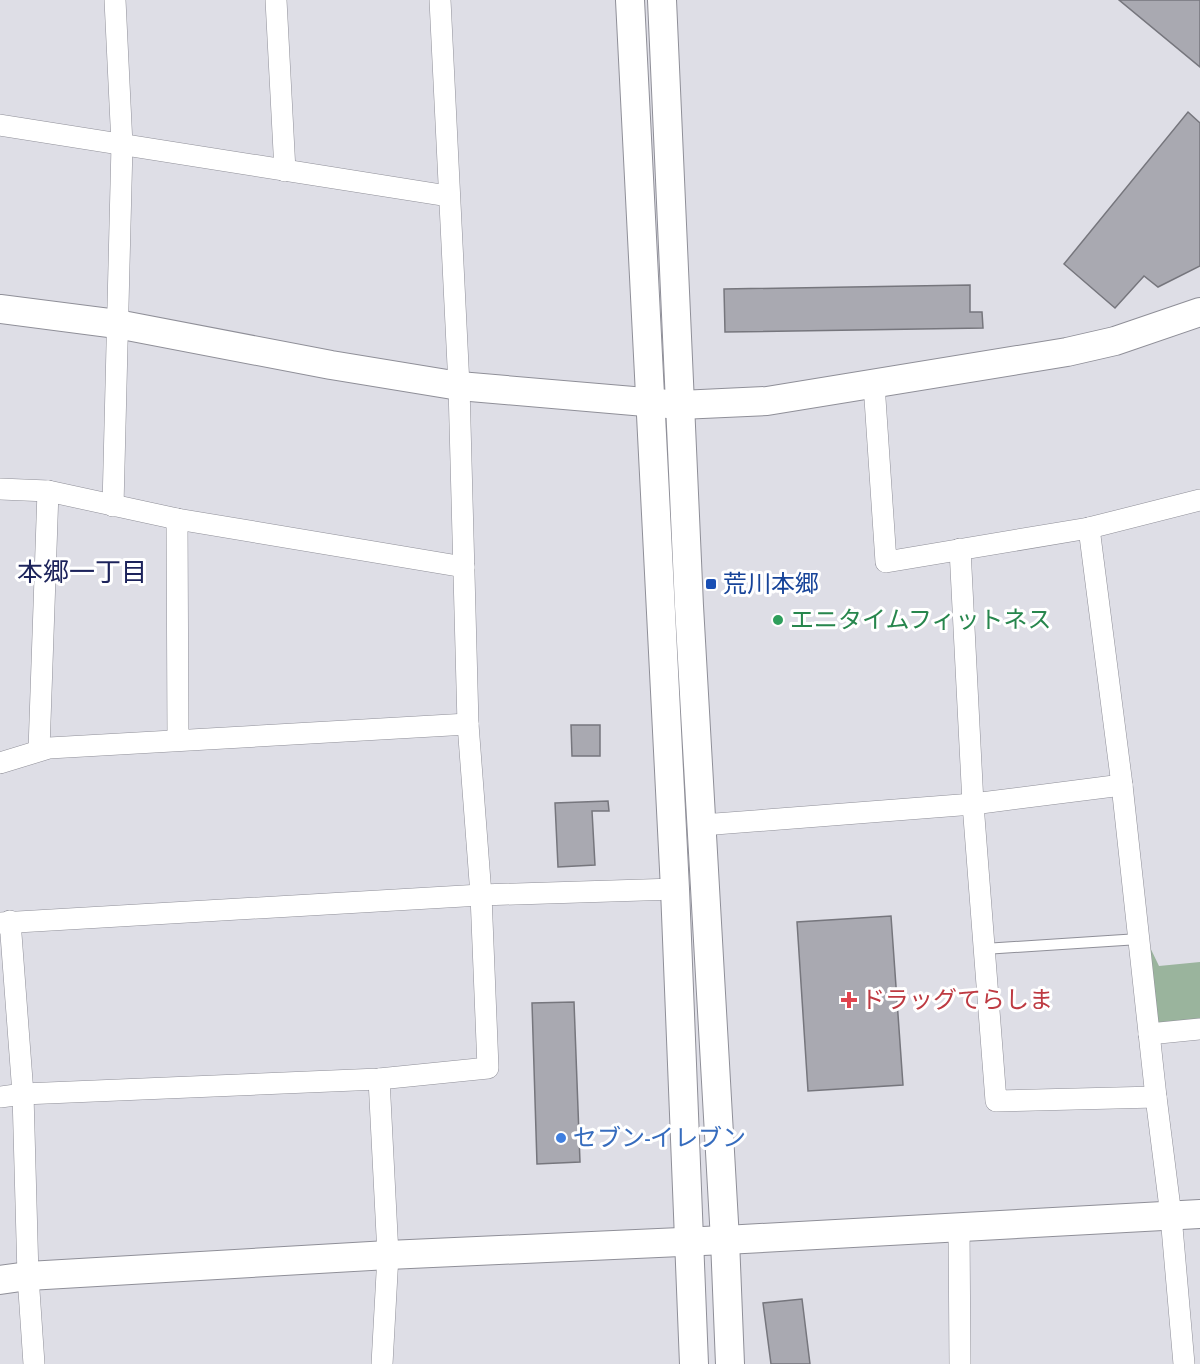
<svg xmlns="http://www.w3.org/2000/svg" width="1200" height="1364" font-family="Jost,'Noto Sans JP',sans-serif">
  <rect width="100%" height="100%" fill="#dedee6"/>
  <!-- green -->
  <polygon fill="#9ab49d" points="1146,939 1159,966 1200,962 1200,1020 1154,1027"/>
  <!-- building -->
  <g fill="#a9a9b1" stroke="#76767d" stroke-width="1.5">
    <polygon points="1119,0 1200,0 1200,67"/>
    <polygon points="1188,112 1200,123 1200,266 1158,287 1144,276 1115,308 1064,264"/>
    <polygon points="970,285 970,312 982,312 983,328 725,332 724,289"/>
    <polygon points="571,725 600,725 600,756 572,756"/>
    <polygon points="608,801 609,811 592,811 595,865 558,867 555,803"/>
    <polygon points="891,916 903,1085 808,1091 797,922"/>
    <polygon points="574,1002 580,1162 537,1164 532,1003"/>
    <polygon points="802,1299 810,1364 771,1364 763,1303"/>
  </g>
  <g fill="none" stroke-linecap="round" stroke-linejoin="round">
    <defs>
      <polyline id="lane" points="984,949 1139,939"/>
      <g id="street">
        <polyline points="276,0 285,171"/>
        <polyline points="0,125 448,196"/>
        <polyline points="874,384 886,562 1089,528 1200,500"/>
        <polyline points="0,489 48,491 177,519 464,567"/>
        <polyline points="113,506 122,145 115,0"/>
        <polyline points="177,519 178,740"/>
        <polyline points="1089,528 1122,785 1156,1097 1171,1216 1184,1364"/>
        <polyline points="960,549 973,804 996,1101 1156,1097"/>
        <polyline points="39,750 48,491"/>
        <polyline points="0,763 49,748 468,724"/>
        <polyline points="702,825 973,804 1122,785"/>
        <polyline points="10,921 23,1094 28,1276 34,1364"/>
        <polyline points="0,923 481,895 675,889"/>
        <polyline points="1149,1034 1200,1029"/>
        <polyline points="379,1079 388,1255 382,1364"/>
        <polyline points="0,1097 23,1094 379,1079 488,1068 481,895 468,724 459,386 440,0"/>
        <polyline points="959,1226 960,1364"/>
      </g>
      <g id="secondary">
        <polyline points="630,0 675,889 694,1364"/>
        <polyline points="662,0 689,606 725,1240 730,1364"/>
        <polyline points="0,309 117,324 331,365 459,386 680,405 767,401 1067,352 1115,341 1200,312"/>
        <polyline points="0,1280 28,1276 388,1255 725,1240 1200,1214"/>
      </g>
    </defs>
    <!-- lane casing -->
    <use href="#lane" stroke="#8f8f98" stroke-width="12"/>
    <!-- street casing -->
    <use href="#street" stroke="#8f8f98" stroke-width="22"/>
    <!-- secondary casing -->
    <use href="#secondary" stroke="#8f8f98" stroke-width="30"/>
    <!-- lane -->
    <use href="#lane" stroke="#fff" stroke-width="10"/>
    <!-- street -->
    <use href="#street" stroke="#fff" stroke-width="21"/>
    <!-- secondary -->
    <use href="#secondary" stroke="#fff" stroke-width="28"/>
  </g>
  <!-- markers -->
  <rect fill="#1a4fb4" stroke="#fff" stroke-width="2" x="705" y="578" width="12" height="12" rx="3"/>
  <circle fill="#2e9e5b" stroke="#fff" stroke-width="2" cx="778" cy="620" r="6"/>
  <path fill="#e0444e" stroke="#fff" stroke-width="2" d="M846 991h6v6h6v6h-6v6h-6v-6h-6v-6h6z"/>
  <circle fill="#3f7fe0" stroke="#fff" stroke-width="2" cx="561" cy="1138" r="6"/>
  <g text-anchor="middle" stroke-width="6" stroke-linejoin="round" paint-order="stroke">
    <!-- transit labels -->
    <g font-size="24" fill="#164399" stroke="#fff" text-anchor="start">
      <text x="723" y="592">荒川本郷</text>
    </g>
    <!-- leisure labels -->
    <g font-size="24" fill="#27864d" stroke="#fff" text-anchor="start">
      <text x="790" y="628">エニタイムフィットネス</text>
    </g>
    <!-- health labels -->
    <g font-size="24" fill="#be3a42" stroke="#fff" text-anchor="start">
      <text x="861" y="1008">ドラッグてらしま</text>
    </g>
    <!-- shop labels -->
    <g font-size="24" fill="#366cbe" stroke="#fff" text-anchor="start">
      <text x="573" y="1146">セブン-イレブン</text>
    </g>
    <!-- neighbourhood labels -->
    <g font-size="26" fill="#1c235b" stroke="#fff">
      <text x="82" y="581">本郷一丁目</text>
    </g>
  </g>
</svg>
